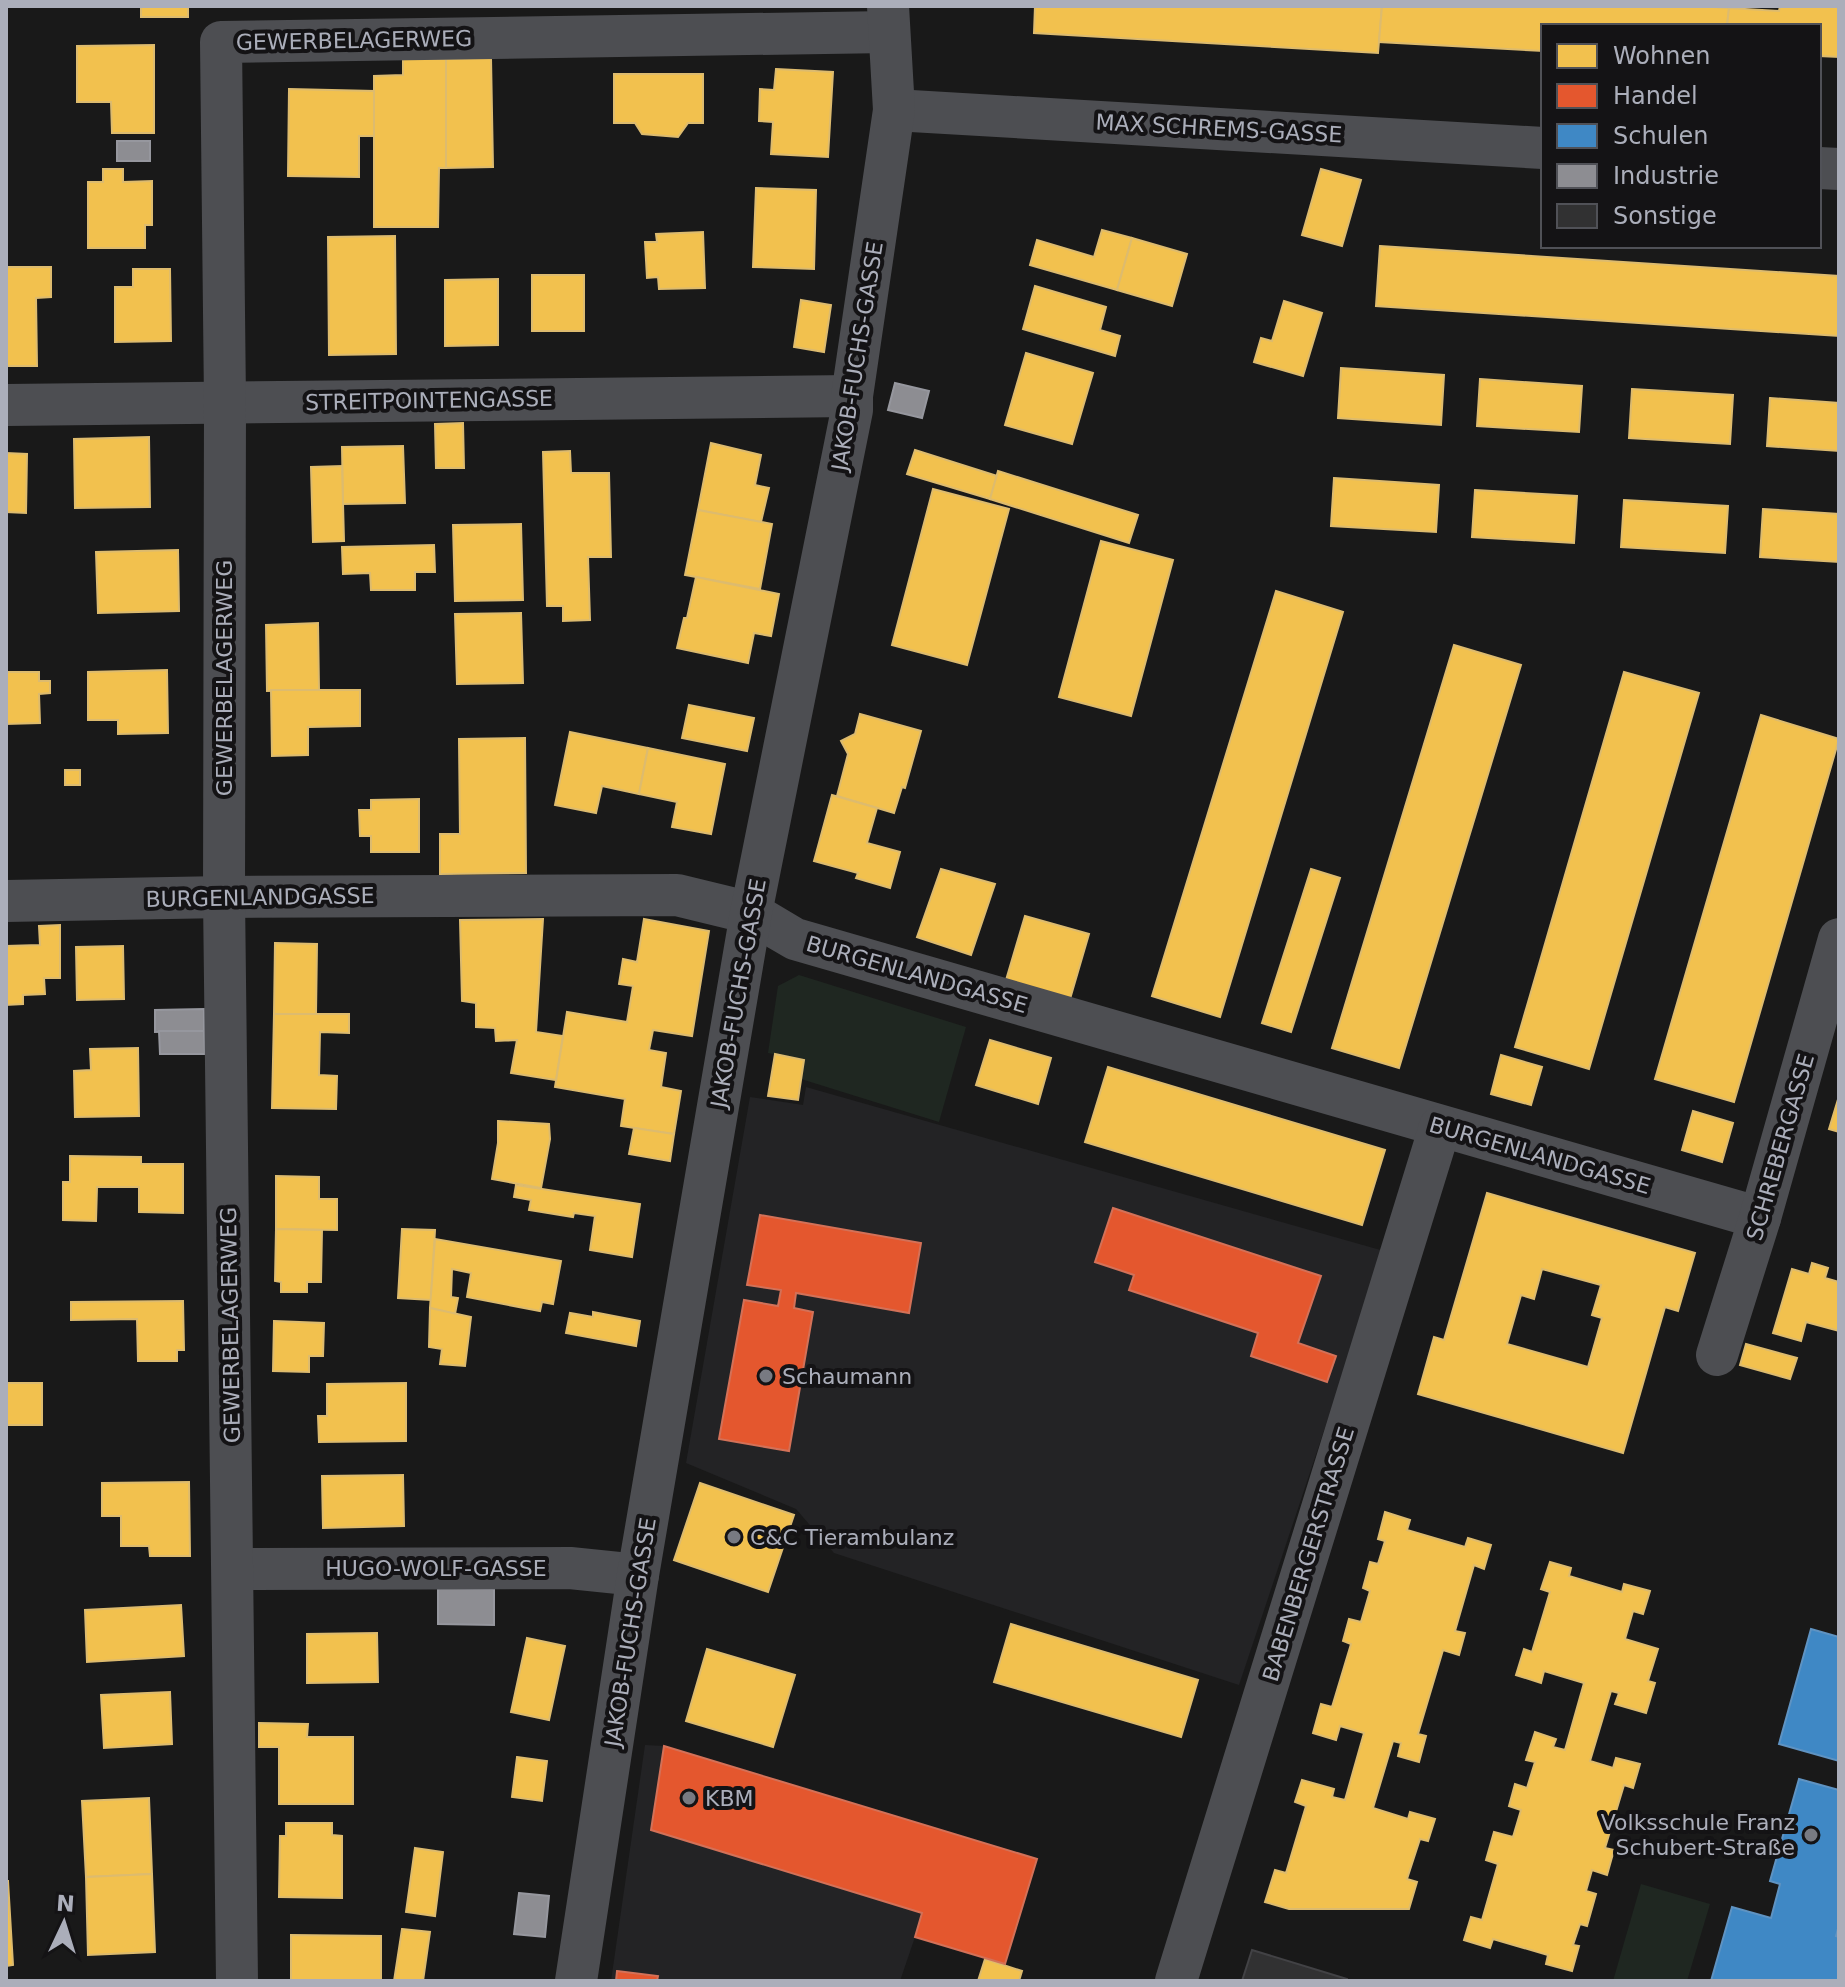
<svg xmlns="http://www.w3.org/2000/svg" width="1845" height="1987" font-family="'DejaVu Sans',sans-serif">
  <rect width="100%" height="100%" fill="#191919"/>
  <!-- built -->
  <g fill="#232325">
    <polygon points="806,1087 1384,1251 1239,1685 834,1553 796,1509 686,1463 750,1097 803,1105"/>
    <polygon points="645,1745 664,1746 1037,1859 1005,1964 915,1937 900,1981 611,1981"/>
  </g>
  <!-- green -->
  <g fill="#1f2721">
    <polygon points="799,975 966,1027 939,1122 801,1079 804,1060 768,1053 778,986"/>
    <polygon points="1641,1884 1710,1904 1687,1981 1613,1981"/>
  </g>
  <!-- homes -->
  <g fill="#f2c14e" stroke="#ddbb6e" stroke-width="2" fill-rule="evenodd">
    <rect x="141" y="6" width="47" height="11"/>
    <polygon points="1035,6 1382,6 1378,53 1034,33"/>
    <polygon points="1382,6 1697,6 1729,8 1727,26 1543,26 1543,51 1379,42"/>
    <polygon points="1780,6 1839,6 1839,57 1819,56 1819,26 1727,26 1729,8 1779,11"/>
    <polygon points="154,45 154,133 112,133 111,102 77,102 77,46"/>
    <polygon points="491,58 493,167 446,168 446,59"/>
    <polygon points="403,59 446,59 446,168 439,168 438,227 374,227 374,76 403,75"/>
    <polygon points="776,69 833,72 828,157 771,154 773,122 759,121 760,89 774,90"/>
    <polygon points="614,74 703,74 703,123 688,123 678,137 642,134 635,123 614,123"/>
    <polygon points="289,89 374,91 374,136 359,136 359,177 288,176"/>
    <polygon points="103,169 123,169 123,182 152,181 152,225 145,225 145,248 88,248 88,182 103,182"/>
    <polygon points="1321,169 1361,180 1342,246 1302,235"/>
    <polygon points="756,188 816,190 814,269 753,267"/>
    <polygon points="1102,230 1132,238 1117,290 1030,265 1037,240 1094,257"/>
    <polygon points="703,232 705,288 659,289 658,277 647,278 645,242 657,242 656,234"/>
    <polygon points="395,236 396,354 329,355 328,237"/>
    <polygon points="1132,238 1187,254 1172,306 1117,290"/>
    <polygon points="1380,246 1839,276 1839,336 1376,306"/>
    <polygon points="6,267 51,267 51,297 36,298 37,366 6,366"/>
    <polygon points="133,269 170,269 171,341 115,342 115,287 133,287"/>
    <rect x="532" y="275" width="52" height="56"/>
    <polygon points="498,279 498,345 445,346 445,280"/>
    <polygon points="1035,286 1106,307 1100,330 1120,336 1115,356 1023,329"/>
    <polygon points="801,300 831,305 824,352 794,347"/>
    <polygon points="1284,301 1322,313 1303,376 1254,362 1261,338 1272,341"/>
    <polygon points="1026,353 1093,373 1072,444 1005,425"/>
    <polygon points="1341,368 1444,375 1441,425 1338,418"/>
    <polygon points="1480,379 1582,386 1579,432 1477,426"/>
    <polygon points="1632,389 1733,395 1730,444 1629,438"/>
    <polygon points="1770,398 1839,403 1839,451 1767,446"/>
    <polygon points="463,423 464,468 436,468 435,424"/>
    <polygon points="149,437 150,507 75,508 74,439"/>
    <polygon points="711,443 761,455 755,485 769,488 761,522 698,510"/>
    <polygon points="403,446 405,503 343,504 342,447"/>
    <polygon points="915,450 997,476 990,499 907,474"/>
    <polygon points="570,451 571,473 609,473 611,557 588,557 590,620 563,621 563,606 547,606 543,452"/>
    <polygon points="6,453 27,454 26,513 6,512"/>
    <polygon points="342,466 344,541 313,542 311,467"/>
    <polygon points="998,471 1138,515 1129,543 990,499"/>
    <polygon points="1334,478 1439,485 1436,532 1331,526"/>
    <polygon points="933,489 1009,509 967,665 892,645"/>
    <polygon points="1475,490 1577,496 1574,543 1472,537"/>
    <polygon points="1624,500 1728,506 1725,553 1621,547"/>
    <polygon points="1763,509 1839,514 1839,562 1760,557"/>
    <polygon points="698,510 772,524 760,589 685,575"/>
    <polygon points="521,524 523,600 455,601 453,525"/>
    <polygon points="1101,541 1173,560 1131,716 1059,697"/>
    <polygon points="434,545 435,572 415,572 415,590 371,590 370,573 343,574 342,547"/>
    <polygon points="178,550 179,611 98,613 96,552"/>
    <polygon points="696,577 779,594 771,636 754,633 748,663 677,648 684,618 687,618"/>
    <polygon points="1276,591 1343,612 1220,1017 1152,996"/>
    <polygon points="521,613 523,683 457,684 455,614"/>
    <polygon points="318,623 319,690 267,691 266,625"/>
    <polygon points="1454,645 1521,665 1399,1068 1332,1048"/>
    <polygon points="167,670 168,733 118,734 118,720 88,720 88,672"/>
    <polygon points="6,672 39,672 39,681 50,681 50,693 39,694 40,723 6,724"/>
    <polygon points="1624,672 1699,693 1589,1069 1515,1047"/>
    <polygon points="271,690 360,690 360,726 308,727 308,755 272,756"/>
    <polygon points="689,705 754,718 747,751 682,738"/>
    <polygon points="860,714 921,731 905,788 902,787 894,813 837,796 848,754 841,741 855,734"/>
    <polygon points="1761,715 1839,739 1734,1102 1655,1079"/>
    <polygon points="570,732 648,748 639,794 602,786 596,813 555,805"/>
    <polygon points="525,738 526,873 440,874 440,834 460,834 459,739"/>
    <polygon points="648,748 725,764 711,834 672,827 677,802 639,794"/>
    <rect x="65" y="770" width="15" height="15"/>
    <polygon points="832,795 877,808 867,843 900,852 890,888 856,878 858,873 814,861"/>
    <polygon points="419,799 419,852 371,852 371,836 360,836 359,810 371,810 371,800"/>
    <polygon points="941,869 995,884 971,955 917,937"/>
    <polygon points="1311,869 1340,878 1291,1032 1262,1023"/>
    <polygon points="1025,916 1089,934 1070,999 1006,980"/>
    <polygon points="543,919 536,1032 563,1036 556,1080 511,1073 517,1040 496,1041 495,1028 476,1027 476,1003 462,1001 460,920"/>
    <polygon points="644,919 709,931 692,1036 653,1030 649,1050 666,1053 661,1087 681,1091 674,1134 621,1126 625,1099 555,1087 567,1012 627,1022 633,986 619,984 623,959 637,962"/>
    <polygon points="60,925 60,978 44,978 45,994 23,995 23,1004 6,1005 6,946 40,945 39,926"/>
    <polygon points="275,943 317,944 316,1014 274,1014"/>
    <polygon points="123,946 124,999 77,1000 76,947"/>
    <polygon points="274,1014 349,1014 349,1033 320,1032 319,1075 337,1076 336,1109 272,1108"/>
    <polygon points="990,1040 1051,1058 1038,1104 976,1085"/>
    <polygon points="138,1048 139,1116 75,1117 74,1071 91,1070 90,1049"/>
    <polygon points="775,1054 804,1060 798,1100 768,1096"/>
    <polygon points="1501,1055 1542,1067 1531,1105 1491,1094"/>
    <polygon points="1108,1067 1385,1150 1362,1225 1085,1142"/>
    <polygon points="1839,1096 1839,1132 1829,1129"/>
    <polygon points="1693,1111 1733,1123 1722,1162 1682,1150"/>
    <polygon points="498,1121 549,1124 550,1139 541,1188 492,1179 498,1143"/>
    <polygon points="634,1128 674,1134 670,1161 629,1154"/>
    <polygon points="70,1156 141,1157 141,1164 183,1164 183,1213 139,1212 139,1187 97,1187 96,1221 63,1220 63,1182 70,1182"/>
    <polygon points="276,1176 319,1177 319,1199 337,1199 337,1230 276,1229"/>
    <polygon points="516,1185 640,1204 632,1257 590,1250 595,1216 574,1213 573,1217 529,1210 531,1200 514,1197"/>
    <path d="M1487,1193l208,60 -17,58 -13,-4 -42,146 -205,-59 16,-57 10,3zM1542,1269l59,16 -9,30 10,3 -14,49 -81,-23 14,-49 13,4z"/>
    <polygon points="276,1229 322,1230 321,1282 307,1282 307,1292 281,1292 281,1282 275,1281"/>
    <polygon points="402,1229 435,1230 431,1300 398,1298"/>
    <polygon points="435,1239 561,1261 553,1304 542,1302 540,1311 467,1297 471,1273 452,1269 451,1297 458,1298 455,1314 430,1308"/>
    <polygon points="1812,1263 1828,1268 1825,1278 1839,1282 1839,1331 1806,1322 1801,1341 1773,1333 1792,1269 1809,1274"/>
    <polygon points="183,1301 184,1350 177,1350 177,1361 138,1361 137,1319 71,1320 71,1302"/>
    <polygon points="430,1308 471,1317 465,1366 440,1364 442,1349 429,1347"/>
    <polygon points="593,1312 640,1321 636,1346 566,1333 570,1313 593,1317"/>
    <polygon points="274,1321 324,1323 323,1356 309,1356 309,1372 273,1371"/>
    <polygon points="1746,1344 1797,1358 1790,1379 1740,1365"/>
    <rect x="6" y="1383" width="36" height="42"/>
    <polygon points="406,1383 406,1441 319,1442 318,1416 327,1416 327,1384"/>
    <polygon points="403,1475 404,1526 323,1528 322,1476"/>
    <polygon points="189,1482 190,1556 150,1556 149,1546 121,1546 121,1516 102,1516 102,1483"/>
    <polygon points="700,1483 794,1515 768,1592 674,1560"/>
    <polygon points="1385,1512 1410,1520 1407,1530 1465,1547 1468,1538 1491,1545 1484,1569 1474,1565 1455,1631 1465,1633 1459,1655 1443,1650 1418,1734 1426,1736 1419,1762 1398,1756 1401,1743 1393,1741 1373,1808 1408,1819 1410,1812 1435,1819 1428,1841 1420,1839 1407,1879 1417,1882 1409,1909 1289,1909 1265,1902 1275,1870 1286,1873 1306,1806 1295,1802 1302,1780 1334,1789 1332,1797 1345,1800 1364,1733 1340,1726 1336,1740 1313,1733 1321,1704 1332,1707 1351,1644 1343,1641 1349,1619 1361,1622 1370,1591 1363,1588 1370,1562 1378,1564 1385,1541 1378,1539"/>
    <polygon points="1550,1562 1571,1568 1569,1576 1622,1592 1624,1584 1650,1591 1643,1614 1633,1611 1625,1639 1658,1649 1648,1681 1655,1683 1646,1713 1615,1704 1619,1693 1611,1691 1590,1761 1613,1768 1616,1758 1640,1764 1633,1788 1624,1785 1605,1848 1614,1850 1607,1875 1592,1870 1586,1891 1596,1894 1587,1926 1580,1924 1573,1945 1579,1946 1572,1971 1546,1964 1548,1955 1493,1939 1490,1948 1464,1940 1471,1917 1482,1920 1498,1864 1486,1860 1494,1832 1513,1837 1521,1810 1509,1806 1515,1784 1527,1788 1535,1762 1526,1760 1535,1732 1556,1739 1553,1747 1565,1750 1584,1683 1544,1671 1541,1683 1516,1675 1524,1649 1532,1652 1550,1592 1541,1589"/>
    <polygon points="181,1605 184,1656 87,1662 85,1610"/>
    <polygon points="1011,1624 1198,1680 1181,1737 994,1682"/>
    <polygon points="377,1633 378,1682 307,1683 307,1634"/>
    <polygon points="527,1638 565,1646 549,1720 511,1712"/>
    <polygon points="707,1649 795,1675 773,1747 686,1721"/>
    <polygon points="170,1692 172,1744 104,1748 101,1695"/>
    <polygon points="259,1723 308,1724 307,1737 353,1737 353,1804 279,1804 279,1747 259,1747"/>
    <polygon points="517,1757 547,1761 542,1801 512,1797"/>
    <polygon points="149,1798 152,1874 86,1877 82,1801"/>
    <polygon points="286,1823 332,1823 332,1835 342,1836 342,1898 279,1897 280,1836 286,1836"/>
    <polygon points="415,1848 443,1852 435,1916 406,1912"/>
    <polygon points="152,1874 155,1952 88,1955 86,1877"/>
    <polygon points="6,1881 8,1881 13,1965 6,1966"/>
    <polygon points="402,1929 430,1932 423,1981 394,1981"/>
    <polygon points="291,1935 381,1936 381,1981 291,1980"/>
    <polygon points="985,1959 1022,1971 1019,1981 978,1981"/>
  </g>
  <!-- shops -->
  <g fill="#e4572e" stroke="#d37158" stroke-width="2">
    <polygon points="1113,1208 1321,1276 1298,1343 1336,1356 1327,1382 1251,1356 1258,1333 1129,1290 1134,1275 1095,1262"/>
    <polygon points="760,1215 921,1243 909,1313 796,1293 794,1308 813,1312 789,1451 719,1439 744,1300 778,1306 781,1290 747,1285"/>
    <polygon points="664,1746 1037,1859 1005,1964 915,1937 922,1913 651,1830"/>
    <polygon points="617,1971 658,1976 657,1981 616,1981"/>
  </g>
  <!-- schools -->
  <g fill="#3f88c5" stroke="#5f93c2" stroke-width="2">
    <polygon points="1811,1629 1839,1637 1839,1761 1779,1744"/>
    <polygon points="1799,1779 1839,1790 1839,1925 1836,1936 1839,1937 1839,1981 1711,1981 1732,1907 1771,1918 1780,1884 1770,1881"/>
  </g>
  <!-- industry -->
  <g fill="#8d8d92" stroke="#96979e" stroke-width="2">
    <rect x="117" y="141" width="33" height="20"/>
    <polygon points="895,383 929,391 922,418 888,410"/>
    <polygon points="204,1009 204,1031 155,1032 155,1010"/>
    <polygon points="159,1031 204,1031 205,1054 160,1054"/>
    <polygon points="438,1588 494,1589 494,1625 438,1624"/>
    <polygon points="519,1893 549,1896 545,1937 514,1934"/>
  </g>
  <!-- building -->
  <polygon fill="#313132" stroke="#424245" stroke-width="2" points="1252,1950 1347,1979 1347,1981 1242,1981"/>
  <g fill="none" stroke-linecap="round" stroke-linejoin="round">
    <!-- street -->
    <g stroke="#4d4e52" stroke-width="42">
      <polyline points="894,110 1543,148"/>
      <polyline points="1819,168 1839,169"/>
      <polyline points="6,405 852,396"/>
      <polyline points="6,901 224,897 677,895 751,913 795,939 1760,1218"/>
      <polyline points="1717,1355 1760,1218 1839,939"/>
      <polyline points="233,1569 570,1568 638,1575"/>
      <polyline points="237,1981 224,897 225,402 221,42 889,32"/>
      <polyline points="576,1981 638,1575 751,913 852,410 852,396 894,110 888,6"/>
      <polyline points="1176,1981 1440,1127"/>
    </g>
  </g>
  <!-- markers -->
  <g fill="#787a82" stroke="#141315" stroke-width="3">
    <circle cx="766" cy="1376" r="8"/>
    <circle cx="734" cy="1537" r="8"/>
    <circle cx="689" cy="1798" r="8"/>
    <circle cx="1811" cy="1835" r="8"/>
  </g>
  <g text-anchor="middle" stroke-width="8" stroke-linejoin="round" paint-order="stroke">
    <!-- street labels -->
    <g font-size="22" fill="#abaeba" stroke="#141315">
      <text transform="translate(354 40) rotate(-1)" y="8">GEWERBELAGERWEG</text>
      <text transform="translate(1219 128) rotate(3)" y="8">MAX SCHREMS-GASSE</text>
      <text transform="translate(857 356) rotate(-81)" y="8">JAKOB-FUCHS-GASSE</text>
      <text transform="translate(429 400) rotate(-1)" y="8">STREITPOINTENGASSE</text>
      <text transform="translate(224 678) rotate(-90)" y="8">GEWERBELAGERWEG</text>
      <text transform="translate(260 897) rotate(-1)" y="8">BURGENLANDGASSE</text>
      <text transform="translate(917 974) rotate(16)" y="8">BURGENLANDGASSE</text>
      <text transform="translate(738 993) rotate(-80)" y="8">JAKOB-FUCHS-GASSE</text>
      <text transform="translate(1780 1147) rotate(-74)" y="8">SCHREBERGASSE</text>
      <text transform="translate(1540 1155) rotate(16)" y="8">BURGENLANDGASSE</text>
      <text transform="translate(230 1325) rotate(-91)" y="8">GEWERBELAGERWEG</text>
      <text transform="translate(1308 1554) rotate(-73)" y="8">BABENBERGERSTRASSE</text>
      <text x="436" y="1576">HUGO-WOLF-GASSE</text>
      <text transform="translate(630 1632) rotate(-81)" y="8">JAKOB-FUCHS-GASSE</text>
    </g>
    <!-- poi labels -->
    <g font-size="22" fill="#abaeba" stroke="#141315" text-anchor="start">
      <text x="782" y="1384">Schaumann</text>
      <text x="750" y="1545">C&amp;C Tierambulanz</text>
      <text x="705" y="1806">KBM</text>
      <text x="1795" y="1830" text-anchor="end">Volksschule Franz<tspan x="1795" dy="25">Schubert-Straße</tspan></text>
    </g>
  </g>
  <!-- border -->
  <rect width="1845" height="1987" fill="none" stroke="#abaeba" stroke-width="16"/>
  <!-- legend -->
  <rect x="1541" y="24" width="280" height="224" fill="#141315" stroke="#505157" stroke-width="2"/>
  <rect x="1557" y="44" width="40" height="24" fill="#f2c14e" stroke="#505157" stroke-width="2"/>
  <text x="1613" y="64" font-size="24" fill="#abaeba">Wohnen</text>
  <rect x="1557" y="84" width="40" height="24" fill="#e4572e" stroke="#505157" stroke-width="2"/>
  <text x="1613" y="104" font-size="24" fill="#abaeba">Handel</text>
  <rect x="1557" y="124" width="40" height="24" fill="#3f88c5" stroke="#505157" stroke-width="2"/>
  <text x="1613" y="144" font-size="24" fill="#abaeba">Schulen</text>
  <rect x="1557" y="164" width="40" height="24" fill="#8d8d92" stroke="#505157" stroke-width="2"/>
  <text x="1613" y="184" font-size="24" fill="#abaeba">Industrie</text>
  <rect x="1557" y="204" width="40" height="24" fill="#313132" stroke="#505157" stroke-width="2"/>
  <text x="1613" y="224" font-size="24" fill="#abaeba">Sonstige</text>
  <!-- north arrow -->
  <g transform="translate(64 1923) rotate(4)" stroke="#141315" stroke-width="6" paint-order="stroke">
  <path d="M0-6L14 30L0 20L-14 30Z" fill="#abaeba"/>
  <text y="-12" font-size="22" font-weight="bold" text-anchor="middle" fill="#abaeba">N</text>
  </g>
</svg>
